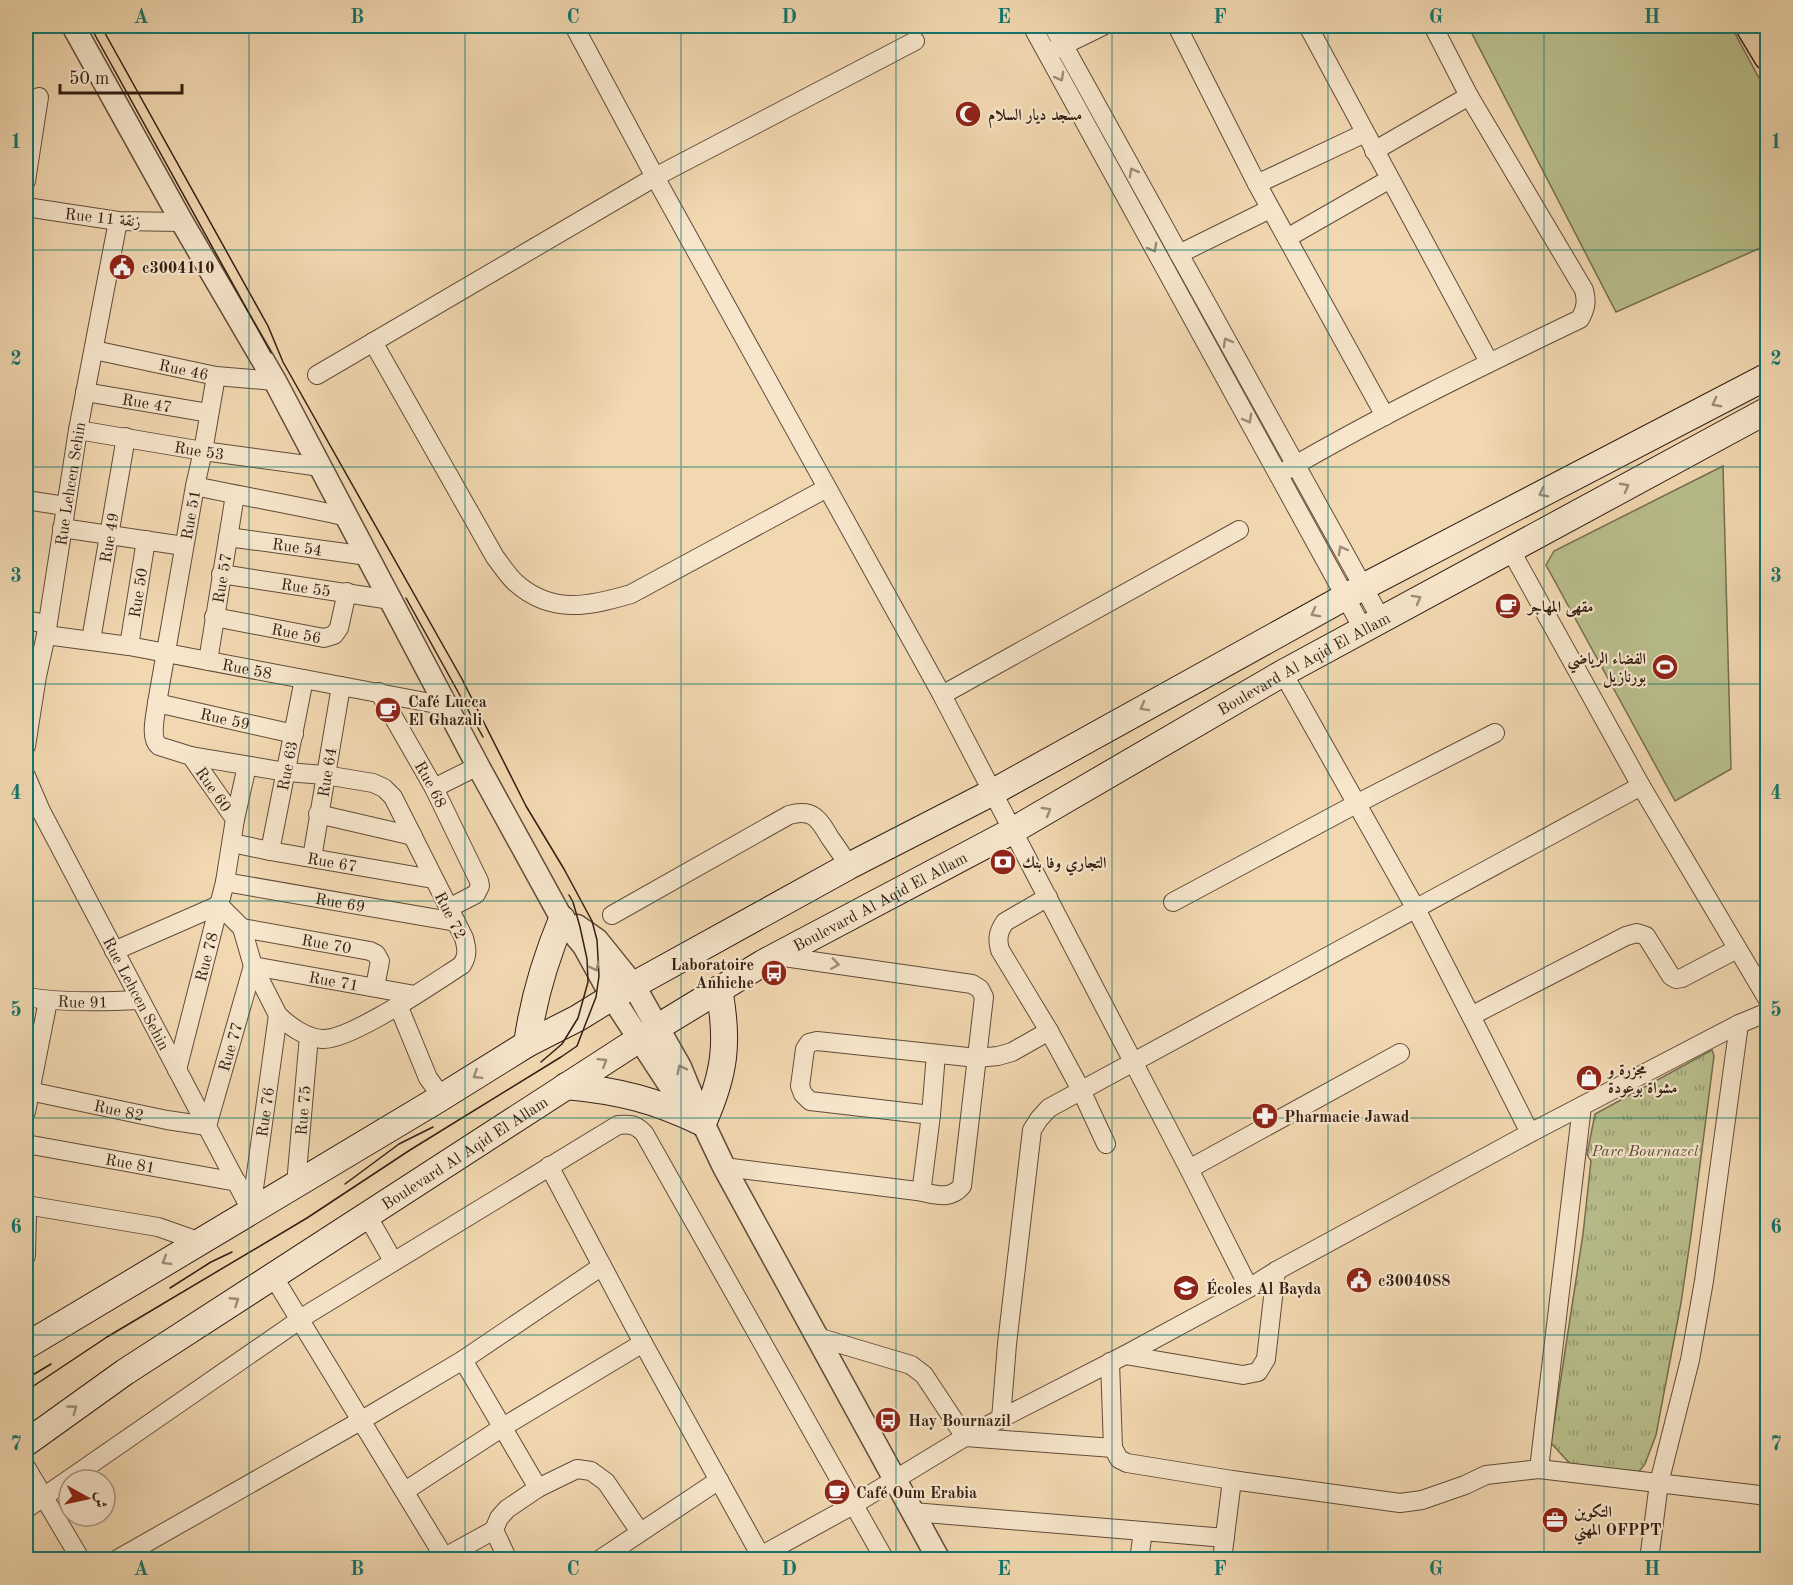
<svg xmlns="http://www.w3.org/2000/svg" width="1793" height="1585" font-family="'Old Standard TT',Amiri,serif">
  <defs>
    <pattern id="park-tufts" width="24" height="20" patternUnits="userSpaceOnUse" patternTransform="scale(1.5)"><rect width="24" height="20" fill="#b9bf8c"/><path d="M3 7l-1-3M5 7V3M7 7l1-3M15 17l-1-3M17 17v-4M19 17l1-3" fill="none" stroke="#979b71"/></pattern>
  </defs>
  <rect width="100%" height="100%" fill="#f2d8b1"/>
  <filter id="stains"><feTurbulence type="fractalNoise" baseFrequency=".00333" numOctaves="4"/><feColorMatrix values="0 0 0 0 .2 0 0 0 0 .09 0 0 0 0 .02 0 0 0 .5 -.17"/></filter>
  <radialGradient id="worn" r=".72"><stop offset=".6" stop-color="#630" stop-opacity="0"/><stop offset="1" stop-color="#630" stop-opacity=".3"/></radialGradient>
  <!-- park -->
  <polygon fill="url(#park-tufts)" stroke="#756e50" stroke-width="1.5" points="1712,1050 1714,1056 1691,1235 1681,1303 1656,1435 1645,1464 1634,1478 1574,1468 1551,1443 1583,1234 1591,1161 1587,1154 1595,1114"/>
  <!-- pitch -->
  <g fill="#b9bf8c" stroke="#756e50" stroke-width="1.5">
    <polygon points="1468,26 1731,26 1767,93 1767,245 1616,312"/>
    <polygon points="1723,466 1731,769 1675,801 1546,565 1554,551"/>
  </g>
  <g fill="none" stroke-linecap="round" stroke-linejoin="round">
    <defs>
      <g id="minor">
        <polyline points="574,26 655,177 942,695 1189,1169 1249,1288"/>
        <polyline points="1032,26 1363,629"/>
        <polyline points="1053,26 1381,619"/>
        <polyline points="1177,26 1257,184 1385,416"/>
        <polyline points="1308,26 1489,362"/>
        <polyline points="1054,50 1103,26"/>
        <polyline points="1374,151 1469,96"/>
        <polyline points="26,181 39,97"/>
        <polyline points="1257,184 1365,133"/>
        <polyline points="26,207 118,221 182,222"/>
        <polyline points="1287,238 1390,179"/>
        <polyline points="1179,254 1270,209"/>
        <path d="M373,342l122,215c7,9 13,19 21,26 36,32 74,23 115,11l196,-106"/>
        <path id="s1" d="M94,350l122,26 59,5"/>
        <polyline points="317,375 655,177 915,41"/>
        <path id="s2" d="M85,392l124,21"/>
        <path id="s3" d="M78,430l125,21 118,16"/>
        <path d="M1285,471c96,-56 195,-104 295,-152 6,-11 7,-18 4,-29l-115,-194 -36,-70"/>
        <path d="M195,486c50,11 101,19 152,31"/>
        <polyline points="26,500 65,506"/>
        <polyline points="62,528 184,546"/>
        <path id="s4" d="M228,537l140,19"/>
        <polyline points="1510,549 1641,786 1768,1000"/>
        <path id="s5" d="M221,574l170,26"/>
        <path id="s6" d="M214,617l110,21 10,-3 5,-7 8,-36"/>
        <polyline points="26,620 46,624"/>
        <path id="s7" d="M46,635l83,11 318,60"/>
        <path id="s8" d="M91,640l35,-203"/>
        <path id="s9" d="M129,646l17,-106"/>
        <path id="s10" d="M208,661l27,-166"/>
        <polyline points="1283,673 1416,909 1471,1016 1530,1133"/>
        <path id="s11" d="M379,692l55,96 45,93 1,5 -4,8 -27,14"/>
        <polyline points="942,695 1239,530"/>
        <path id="s12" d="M157,703l137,31"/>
        <path id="s13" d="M26,746l11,-70 9,-41 32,-205 40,-209"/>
        <path id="s14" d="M26,776l15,35 210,399"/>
        <polyline points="434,788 478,766"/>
        <polyline points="318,814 413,836"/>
        <polyline points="235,819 247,766"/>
        <path id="s15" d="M232,843l38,8 163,28"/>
        <path id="s16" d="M270,851l34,-172"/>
        <path id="s17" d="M312,858l29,-172"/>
        <path id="s18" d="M225,882l231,40"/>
        <path d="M1048,897l-43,25c-7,10 -8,17 -5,28l49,81 32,59 25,54"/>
        <polyline points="1173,902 1356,804 1495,733"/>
        <path d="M612,915l177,-100c24,-7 30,4 41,23 7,9 13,19 19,28"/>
        <path id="s19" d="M242,928l128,23 6,3 4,7 -5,26"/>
        <path d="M114,951l105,-46 23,23 11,38 25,49c11,11 28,23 44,24 28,2 113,-57 140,-74 6,-10 5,-16 2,-27l-71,-141 -9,-9 -11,-5 -48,-8 -39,-3 -95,-16"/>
        <path d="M777,956l195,28 8,5 4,8 -22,189c-12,15 -28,8 -45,5"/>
        <path id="s20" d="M26,997c37,6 76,5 114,3"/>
        <polyline points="398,1005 428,1078 442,1097"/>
        <polyline points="1471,1016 1626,936 1637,933 1646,936 1671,976 1676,979 1682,978 1737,949"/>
        <path id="s21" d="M177,1070l48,-188 10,-63 -44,-63 -32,-10c-10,-8 -3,-32 -2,-43l38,-217 8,-35 13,-75"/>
        <path id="s22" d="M29,1091l138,29 40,6 46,-160 162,29"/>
        <polyline points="26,1112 48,1001"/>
        <polyline points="931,1115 810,1101 803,1094 800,1086 805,1049 809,1043 817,1041 977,1058 998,1056 1012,1052 1049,1031"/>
        <path id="s23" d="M26,1144l211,38"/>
        <polyline points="549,1166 643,1343 763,1560"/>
        <polyline points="724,1167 917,1191 922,1186 931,1115 936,1054"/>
        <polyline points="1189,1169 1400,1053"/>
        <path id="s24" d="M296,1184l13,-148"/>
        <polyline points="26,1204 27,1212 26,1256"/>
        <polyline points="26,1205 158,1227 198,1241"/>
        <path id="s25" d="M251,1210l27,-195"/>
        <polyline points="367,1215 393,1261"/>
        <polyline points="273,1276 446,1560"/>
        <polyline points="817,1337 911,1365 924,1375 965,1437 1113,1448"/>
        <polyline points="1125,1355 1243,1375 1258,1372 1266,1359 1276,1271"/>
        <polyline points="463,1360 538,1488"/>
        <polyline points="1110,1362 1113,1448 1119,1459 1127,1463 1232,1480 1400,1503 1422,1500 1465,1485 1486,1475 1539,1469 1768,1496"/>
        <polyline points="1001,1419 1007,1344 1032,1130 1039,1119 1049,1108 1641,786"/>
        <polyline points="26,1467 81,1560"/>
        <polyline points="1539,1469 1582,1106"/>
        <polyline points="405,1491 503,1427 643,1343"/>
        <path d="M26,1509l282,-195 310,-189c12,-1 17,-1 26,8l241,427"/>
        <polyline points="913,1512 1143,1531"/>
        <polyline points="494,1530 508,1560"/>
        <polyline points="445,1557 494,1530 499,1518 507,1509 538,1488 577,1469 591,1471 606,1482 640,1532"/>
        <polyline points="116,1560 362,1420 463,1360 602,1266"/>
        <polyline points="599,1560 719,1480"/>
        <polyline points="753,1560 853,1505 965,1437 1125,1355 1249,1288 1276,1271 1530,1133 1739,1024 1768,1012"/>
        <polyline points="1139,1560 1143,1531 1225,1538"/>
        <polyline points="1222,1560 1232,1480"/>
        <polyline points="1649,1560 1659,1483 1690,1360 1704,1281 1739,1024"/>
      </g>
      <g id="tertiary">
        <polyline points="73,26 182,222 275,381 478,766 562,919 584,946 612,997 680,1101 698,1119"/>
        <polyline points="577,926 597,940 634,986 680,1067 703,1123 724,1167 939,1560"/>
      </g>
      <g id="secondary">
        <path d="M527,1044c6,-44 18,-84 35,-125"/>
        <path d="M566,1086c54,5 89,14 137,37 22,-49 26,-81 16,-134"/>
        <polyline points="26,1346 437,1100 527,1044 578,1018 612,997 849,866 993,792 1363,587 1768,376"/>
        <path id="s26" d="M26,1443l99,-71 533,-345 105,-64 249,-132 271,-158 485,-263"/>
      </g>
      <polyline id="trunk" points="1750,26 1768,56"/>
    </defs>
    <!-- minor casing -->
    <use href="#minor" stroke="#614c3a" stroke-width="20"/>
    <!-- tertiary casing -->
    <use href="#tertiary" stroke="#614c3a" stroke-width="25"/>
    <!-- secondary casing -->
    <use href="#secondary" stroke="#311d13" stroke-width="28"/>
    <!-- trunk casing -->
    <use href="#trunk" stroke="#311d13" stroke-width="31"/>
    <!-- minor -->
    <use href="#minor" stroke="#f7e6cc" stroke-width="18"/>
    <!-- tertiary -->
    <use href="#tertiary" stroke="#f7e6cc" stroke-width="22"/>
    <!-- secondary -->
    <use href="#secondary" stroke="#f7e6cc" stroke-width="26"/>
    <!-- trunk -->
    <use href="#trunk" stroke="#f2d8b1" stroke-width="28"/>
    <!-- tram -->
    <g stroke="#311d13" stroke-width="1.5">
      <polyline points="90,26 271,353"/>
      <polyline points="406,598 483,737"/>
      <polyline points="541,1062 562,1044 578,1018 588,982 587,959 580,927 573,902 569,895"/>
      <polyline points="345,1184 399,1144 433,1127"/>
      <polyline points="170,1288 211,1262 232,1252"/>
      <polyline points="26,1379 51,1364"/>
      <polyline points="26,1391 107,1337 307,1218 410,1150 561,1057 577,1046 596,997 599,976 597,940 592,921 564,869 526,806 462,679 283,362 268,326 101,26"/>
    </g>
  </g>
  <!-- one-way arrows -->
  <defs><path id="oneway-chevron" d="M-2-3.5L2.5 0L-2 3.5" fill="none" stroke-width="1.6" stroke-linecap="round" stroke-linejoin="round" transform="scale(1.5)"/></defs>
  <g stroke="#9e8c79">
    <use href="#oneway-chevron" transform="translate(1060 77) rotate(61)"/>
    <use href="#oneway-chevron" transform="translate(1133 172) rotate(-119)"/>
    <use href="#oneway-chevron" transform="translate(1153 248) rotate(61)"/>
    <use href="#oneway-chevron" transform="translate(1227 342) rotate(-119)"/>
    <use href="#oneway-chevron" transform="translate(1716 403) rotate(152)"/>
    <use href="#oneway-chevron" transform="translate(1248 419) rotate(61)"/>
    <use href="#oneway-chevron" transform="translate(1625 487) rotate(-28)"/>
    <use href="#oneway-chevron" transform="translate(1543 493) rotate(152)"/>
    <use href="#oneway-chevron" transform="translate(1342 550) rotate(-119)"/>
    <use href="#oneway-chevron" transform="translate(1417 599) rotate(-29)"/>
    <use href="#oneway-chevron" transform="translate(1315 613) rotate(152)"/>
    <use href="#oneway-chevron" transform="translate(1144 707) rotate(151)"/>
    <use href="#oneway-chevron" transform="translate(1047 811) rotate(-30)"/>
    <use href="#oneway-chevron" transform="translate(835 964) rotate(8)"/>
    <use href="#oneway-chevron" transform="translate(595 967) rotate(63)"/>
    <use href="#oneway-chevron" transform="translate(603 1062) rotate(-32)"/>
    <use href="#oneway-chevron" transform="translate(681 1069) rotate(-116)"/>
    <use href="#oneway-chevron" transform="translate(477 1075) rotate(148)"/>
    <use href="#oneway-chevron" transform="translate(166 1261) rotate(149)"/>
    <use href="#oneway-chevron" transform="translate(235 1301) rotate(-33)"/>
    <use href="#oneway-chevron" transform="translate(73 1409) rotate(-36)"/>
  </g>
  <!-- grid -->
  <path fill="none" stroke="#0f766e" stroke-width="1.5" stroke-opacity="0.55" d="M249,26v1534M465,26v1534M681,26v1534M896,26v1534M1112,26v1534M1328,26v1534M1544,26v1534M26,250h1742M26,467h1742M26,684h1742M26,901h1742M26,1118h1742M26,1335h1742"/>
  <!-- icons -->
  <defs>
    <symbol id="mosque-disc" viewBox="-11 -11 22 22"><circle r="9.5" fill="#8f2418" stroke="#f7e6cc"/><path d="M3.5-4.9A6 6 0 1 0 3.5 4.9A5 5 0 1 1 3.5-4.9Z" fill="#fff"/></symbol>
    <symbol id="civic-disc" viewBox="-11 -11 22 22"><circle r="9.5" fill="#8f2418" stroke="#f7e6cc"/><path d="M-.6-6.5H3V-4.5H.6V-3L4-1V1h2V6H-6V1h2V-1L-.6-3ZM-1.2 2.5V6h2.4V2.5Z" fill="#fff"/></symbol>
    <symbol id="cafe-disc" viewBox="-11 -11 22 22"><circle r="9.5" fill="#8f2418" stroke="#f7e6cc"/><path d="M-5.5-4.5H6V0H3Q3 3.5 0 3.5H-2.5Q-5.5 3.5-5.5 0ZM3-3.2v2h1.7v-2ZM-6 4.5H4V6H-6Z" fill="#fff"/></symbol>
    <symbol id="stadium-disc" viewBox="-11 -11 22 22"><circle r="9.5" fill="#8f2418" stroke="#f7e6cc"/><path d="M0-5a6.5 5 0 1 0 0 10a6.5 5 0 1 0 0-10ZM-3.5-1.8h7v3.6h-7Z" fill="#fff"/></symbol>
    <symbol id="bank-disc" viewBox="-11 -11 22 22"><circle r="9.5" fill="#8f2418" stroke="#f7e6cc"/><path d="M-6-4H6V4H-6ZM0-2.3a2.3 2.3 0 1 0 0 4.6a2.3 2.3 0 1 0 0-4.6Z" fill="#fff"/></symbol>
    <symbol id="bus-disc" viewBox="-11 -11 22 22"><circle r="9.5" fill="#8f2418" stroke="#f7e6cc"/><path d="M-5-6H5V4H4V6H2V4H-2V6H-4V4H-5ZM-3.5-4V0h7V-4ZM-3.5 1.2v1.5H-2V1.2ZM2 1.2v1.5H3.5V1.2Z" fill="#fff"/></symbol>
    <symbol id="shop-disc" viewBox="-11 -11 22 22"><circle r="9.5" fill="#8f2418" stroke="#f7e6cc"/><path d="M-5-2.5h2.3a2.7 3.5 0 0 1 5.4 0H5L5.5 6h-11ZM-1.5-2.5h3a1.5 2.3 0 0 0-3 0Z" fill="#fff"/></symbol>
    <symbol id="pharmacy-disc" viewBox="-11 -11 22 22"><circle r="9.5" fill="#8f2418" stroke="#f7e6cc"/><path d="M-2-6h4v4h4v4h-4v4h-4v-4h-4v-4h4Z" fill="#fff"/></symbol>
    <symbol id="school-disc" viewBox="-11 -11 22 22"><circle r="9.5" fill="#8f2418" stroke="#f7e6cc"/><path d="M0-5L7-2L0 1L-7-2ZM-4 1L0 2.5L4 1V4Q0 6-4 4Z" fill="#fff"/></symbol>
    <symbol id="office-disc" viewBox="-11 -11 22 22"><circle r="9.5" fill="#8f2418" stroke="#f7e6cc"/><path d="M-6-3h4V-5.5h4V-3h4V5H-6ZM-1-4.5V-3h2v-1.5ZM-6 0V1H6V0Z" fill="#fff"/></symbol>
  </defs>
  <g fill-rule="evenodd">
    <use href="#mosque-disc" x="953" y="99" width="30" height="30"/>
    <use href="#civic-disc" x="107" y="252" width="30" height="30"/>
    <use href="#cafe-disc" x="1493" y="591" width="30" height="30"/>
    <use href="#stadium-disc" x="1650" y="652" width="30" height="30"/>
    <use href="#cafe-disc" x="373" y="695" width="30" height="30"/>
    <use href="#bank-disc" x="988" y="847" width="30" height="30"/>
    <use href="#bus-disc" x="759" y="958" width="30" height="30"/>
    <use href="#shop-disc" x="1574" y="1063" width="30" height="30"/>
    <use href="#pharmacy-disc" x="1250" y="1101" width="30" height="30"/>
    <use href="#civic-disc" x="1344" y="1265" width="30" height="30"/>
    <use href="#school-disc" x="1171" y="1273" width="30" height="30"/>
    <use href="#bus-disc" x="873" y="1405" width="30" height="30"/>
    <use href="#cafe-disc" x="822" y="1477" width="30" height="30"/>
    <use href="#office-disc" x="1540" y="1505" width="30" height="30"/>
  </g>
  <g text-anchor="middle" stroke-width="4.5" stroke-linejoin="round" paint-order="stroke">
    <!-- poi labels -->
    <g font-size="16" font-weight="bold" fill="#311d13" stroke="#f7e6cc" text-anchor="start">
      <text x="988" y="120">مسجد ديار السلام</text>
      <text x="142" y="273">c3004110</text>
      <text x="1528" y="612">مقهى المهاجر</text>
      <text x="1646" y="664" text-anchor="end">الفضاء الرياضي<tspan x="1646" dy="18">بورنازيل</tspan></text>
      <text x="408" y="707">Café Lucca<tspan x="408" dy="18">El Ghazali</tspan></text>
      <text x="1022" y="868">التجاري وفا بنك</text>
      <text x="754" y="970" text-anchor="end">Laboratoire<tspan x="754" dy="18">Anhiche</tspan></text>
      <text x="1608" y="1075">مجزرة و<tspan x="1608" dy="18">مشواة بوعودة</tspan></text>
      <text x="1284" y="1122">Pharmacie Jawad</text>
      <text x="1378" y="1286">c3004088</text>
      <text x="1206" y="1294">Écoles Al Bayda</text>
      <text x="908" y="1426">Hay Bournazil</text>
      <text x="856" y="1498">Café Oum Erabia</text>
      <text x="1574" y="1517">التكوين<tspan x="1574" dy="18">المهني OFPPT</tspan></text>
    </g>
    <!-- street labels -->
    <g font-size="16" fill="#311d13" stroke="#f7e6cc">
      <text transform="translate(103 217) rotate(6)" y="6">Rue 11 زنقة</text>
      <text dy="6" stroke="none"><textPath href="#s1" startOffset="92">Rue 46</textPath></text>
      <text dy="6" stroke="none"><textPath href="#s2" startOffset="63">Rue 47</textPath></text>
      <text dy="6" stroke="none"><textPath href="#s3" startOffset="123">Rue 53</textPath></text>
      <text dy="6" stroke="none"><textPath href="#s13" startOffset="266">Rue Lehcen Sehin</textPath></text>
      <text dy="6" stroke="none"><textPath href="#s21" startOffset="604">Rue 51</textPath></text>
      <text dy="6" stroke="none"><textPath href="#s8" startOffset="104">Rue 49</textPath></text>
      <text dy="6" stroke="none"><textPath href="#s4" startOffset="70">Rue 54</textPath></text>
      <text dy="6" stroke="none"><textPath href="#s10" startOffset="84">Rue 57</textPath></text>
      <text dy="6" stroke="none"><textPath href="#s5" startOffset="86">Rue 55</textPath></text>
      <text dy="6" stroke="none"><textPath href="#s9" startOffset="54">Rue 50</textPath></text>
      <text dy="6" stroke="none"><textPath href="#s6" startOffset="84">Rue 56</textPath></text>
      <text dy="6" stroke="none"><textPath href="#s26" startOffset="1498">Boulevard Al Aqid El Allam</textPath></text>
      <text dy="6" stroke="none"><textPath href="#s7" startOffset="204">Rue 58</textPath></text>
      <text dy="6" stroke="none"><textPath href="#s12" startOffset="70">Rue 59</textPath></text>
      <text dy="6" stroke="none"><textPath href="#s16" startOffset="87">Rue 63</textPath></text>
      <text dy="6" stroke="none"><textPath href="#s17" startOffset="87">Rue 64</textPath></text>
      <text dy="6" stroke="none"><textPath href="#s11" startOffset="106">Rue 68</textPath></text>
      <text transform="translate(214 789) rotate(55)" y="6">Rue 60</text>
      <text dy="6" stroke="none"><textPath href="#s15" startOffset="102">Rue 67</textPath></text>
      <text dy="6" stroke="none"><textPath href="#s26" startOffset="1012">Boulevard Al Aqid El Allam</textPath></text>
      <text dy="6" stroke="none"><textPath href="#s18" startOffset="117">Rue 69</textPath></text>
      <text transform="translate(451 915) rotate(63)" y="6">Rue 72</text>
      <text dy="6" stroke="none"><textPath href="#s19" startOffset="86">Rue 70</textPath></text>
      <text dy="6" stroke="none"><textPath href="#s21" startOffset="117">Rue 78</textPath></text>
      <text dy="6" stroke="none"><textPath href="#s22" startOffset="430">Rue 71</textPath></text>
      <text dy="6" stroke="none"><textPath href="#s14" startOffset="244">Rue Lehcen Sehin</textPath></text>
      <text dy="6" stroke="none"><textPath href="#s20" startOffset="57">Rue 91</textPath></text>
      <text dy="6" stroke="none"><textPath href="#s22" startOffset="264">Rue 77</textPath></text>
      <text dy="6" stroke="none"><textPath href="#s22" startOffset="92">Rue 82</textPath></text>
      <text dy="6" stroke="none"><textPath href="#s24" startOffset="74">Rue 75</textPath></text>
      <text dy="6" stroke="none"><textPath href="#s25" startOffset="99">Rue 76</textPath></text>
      <text dy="6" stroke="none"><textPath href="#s26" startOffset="526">Boulevard Al Aqid El Allam</textPath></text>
      <text dy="6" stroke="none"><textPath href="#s23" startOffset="106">Rue 81</textPath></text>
    </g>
    <!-- park labels -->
    <g font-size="16" font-style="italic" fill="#5a4e37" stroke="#f7e6cc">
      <text x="1645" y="1156">Parc Bournazel</text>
    </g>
  </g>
  <!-- margin -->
  <rect width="1793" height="1585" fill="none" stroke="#f2d8b1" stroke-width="66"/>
  <!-- north arrow -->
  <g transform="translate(87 1498) rotate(98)"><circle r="28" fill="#f7e6cc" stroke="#a89682" stroke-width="1.5"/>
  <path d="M0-4.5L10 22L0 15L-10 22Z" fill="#8f2418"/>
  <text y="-9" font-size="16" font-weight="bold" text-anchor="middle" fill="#311d13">ش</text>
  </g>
  <!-- scale -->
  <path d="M60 84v9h122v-9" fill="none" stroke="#311d13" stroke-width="3"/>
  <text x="69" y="84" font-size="18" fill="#311d13" stroke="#f7e6cc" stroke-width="4.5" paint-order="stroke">50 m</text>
  <rect x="33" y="33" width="1727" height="1519" fill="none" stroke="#0f766e" stroke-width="2"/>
  <g font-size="20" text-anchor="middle" font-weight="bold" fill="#0f766e">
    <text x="141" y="23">A</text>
    <text x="357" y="23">B</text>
    <text x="573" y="23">C</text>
    <text x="789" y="23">D</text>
    <text x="1004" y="23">E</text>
    <text x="1220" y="23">F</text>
    <text x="1436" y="23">G</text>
    <text x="1652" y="23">H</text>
    <text x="16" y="148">1</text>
    <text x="1776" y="148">1</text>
    <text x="16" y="365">2</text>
    <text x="1776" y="365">2</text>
    <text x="16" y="582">3</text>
    <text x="1776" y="582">3</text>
    <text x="16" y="799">4</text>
    <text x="1776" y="799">4</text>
    <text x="16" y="1016">5</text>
    <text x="1776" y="1016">5</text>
    <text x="16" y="1233">6</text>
    <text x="1776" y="1233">6</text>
    <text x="16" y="1450">7</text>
    <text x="1776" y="1450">7</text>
    <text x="141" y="1575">A</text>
    <text x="357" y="1575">B</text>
    <text x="573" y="1575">C</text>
    <text x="789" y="1575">D</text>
    <text x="1004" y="1575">E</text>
    <text x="1220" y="1575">F</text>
    <text x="1436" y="1575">G</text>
    <text x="1652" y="1575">H</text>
  </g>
  <rect width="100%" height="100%" filter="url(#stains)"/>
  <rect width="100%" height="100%" fill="url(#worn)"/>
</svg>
